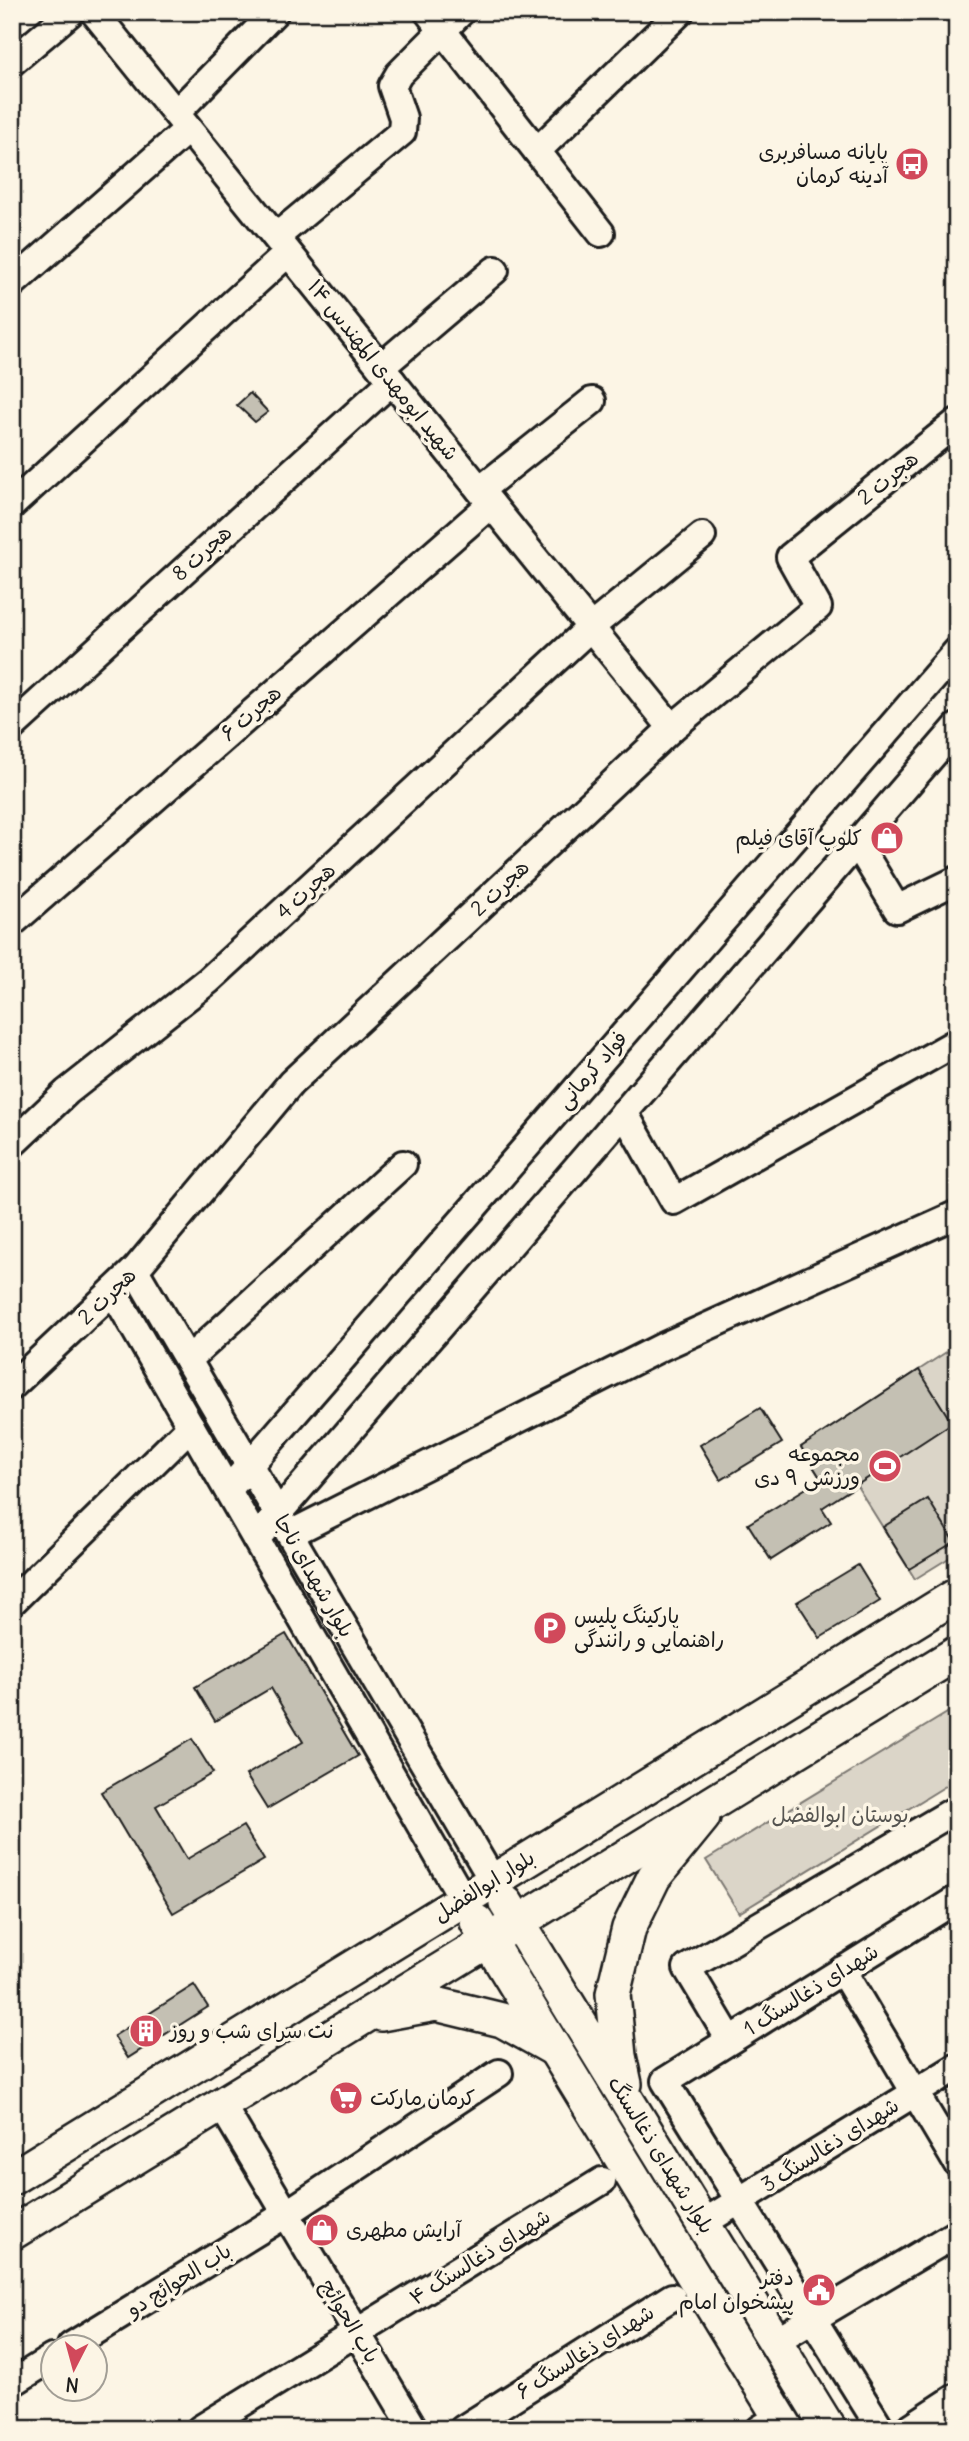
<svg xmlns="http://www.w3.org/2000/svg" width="969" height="2441" font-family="Delius,'Playpen Sans Arabic',sans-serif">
  <rect width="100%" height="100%" fill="#fcf5e5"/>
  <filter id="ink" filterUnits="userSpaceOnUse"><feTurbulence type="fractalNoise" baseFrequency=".0143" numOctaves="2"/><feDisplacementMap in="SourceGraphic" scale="14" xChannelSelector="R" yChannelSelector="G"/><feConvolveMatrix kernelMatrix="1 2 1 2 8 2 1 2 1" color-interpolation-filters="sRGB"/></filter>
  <g filter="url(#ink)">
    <!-- green -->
    <g fill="#dbd5c8" stroke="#7c7872" stroke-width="2">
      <polygon points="957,1345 957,1553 915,1579 857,1486 834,1500 801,1447"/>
      <polygon points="957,1707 957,1779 739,1913 706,1860"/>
    </g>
    <!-- building -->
    <g fill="#c4c0b3" stroke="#1c1c1c" stroke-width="2">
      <polygon points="250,393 268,412 255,422 237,405"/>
      <polygon points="919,1370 952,1423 822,1508 831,1522 771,1560 748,1524 821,1479 801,1447"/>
      <polygon points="760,1408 782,1443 721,1480 700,1445"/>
      <polygon points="928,1499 954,1542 909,1569 883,1527"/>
      <polygon points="858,1565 880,1601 820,1638 797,1602"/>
      <polygon points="286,1634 358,1756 267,1809 246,1775 303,1742 271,1688 215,1721 195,1687"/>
      <polygon points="192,1739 213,1773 156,1806 187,1859 243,1826 264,1860 173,1913 101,1792"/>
      <polygon points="194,1985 208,2007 128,2058 114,2036"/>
    </g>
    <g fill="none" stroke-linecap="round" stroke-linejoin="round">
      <defs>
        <g id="minor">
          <polyline points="94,12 672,728"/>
          <polyline points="428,12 601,233"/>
          <polyline points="12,62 71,12"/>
          <polyline points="176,113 275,12"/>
          <polyline points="537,151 680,12"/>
          <polyline points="276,237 402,132 403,118 392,86 399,74 461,12"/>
          <polyline points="12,284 188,129"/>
          <polyline points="381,367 495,270"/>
          <polyline points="480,490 592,401"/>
          <polyline points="12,505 288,253"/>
          <polyline points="12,727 392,381"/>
          <polyline points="857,843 897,909 957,880"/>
          <polyline points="12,923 491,504"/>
          <polyline points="624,1112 674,1201 957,1042"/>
          <polyline points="12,1144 67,1092 209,980 591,627 702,536"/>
          <polyline points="135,1270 493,1881"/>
          <polyline points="113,1291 463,1899"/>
          <polyline points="188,1360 403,1164"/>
          <polyline points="12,1386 135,1270 291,1083 672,728 818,607 790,557 957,422"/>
          <polyline points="228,1490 957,651"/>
          <polyline points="290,1534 662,1347 957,1214"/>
          <polyline points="256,1539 957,727"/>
          <polyline points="12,1602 191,1426"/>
          <polyline points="842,1970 957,2163"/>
          <polyline points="730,2040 687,1968 957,1809"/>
          <polyline points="221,2104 414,2429"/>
          <polyline points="703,2223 957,2067"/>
          <polyline points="775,2341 957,2233"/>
          <polyline points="71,2346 286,2214 499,2073"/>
          <polyline points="12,2383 52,2358"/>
          <polyline points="200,2429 602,2181"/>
          <polyline points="463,2429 672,2297"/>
          <polyline points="760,2429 780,2417"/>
          <polyline points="881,2429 665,2081 957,1899"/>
          <polyline points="908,2429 957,2397"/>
        </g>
        <g id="major">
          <polyline points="506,1903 829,2429"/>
          <polyline points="477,1922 787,2429"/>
          <polyline points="381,2014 436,2004 502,2020 554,2049"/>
          <polyline points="625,2084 619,2056 613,1994 629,1928 654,1877 703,1817"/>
          <polyline points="12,2178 957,1595"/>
          <polyline points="12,2233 957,1653"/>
        </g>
      </defs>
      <!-- minor casing -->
      <use href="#minor" stroke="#1c1c1c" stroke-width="32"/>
      <!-- major casing -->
      <use href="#major" stroke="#1c1c1c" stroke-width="38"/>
      <!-- minor -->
      <use href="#minor" stroke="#fcf5e5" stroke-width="26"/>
      <!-- major -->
      <use href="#major" stroke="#fcf5e5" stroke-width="33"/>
    </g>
  </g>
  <!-- icons -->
  <defs>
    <symbol id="bus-disc" viewBox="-11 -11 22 22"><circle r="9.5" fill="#d1495b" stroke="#fcf5e5"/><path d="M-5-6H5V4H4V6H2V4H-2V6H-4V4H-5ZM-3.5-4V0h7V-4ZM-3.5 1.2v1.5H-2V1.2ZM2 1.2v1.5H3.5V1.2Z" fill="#fff"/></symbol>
    <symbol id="shop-disc" viewBox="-11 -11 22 22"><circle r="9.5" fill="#d1495b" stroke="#fcf5e5"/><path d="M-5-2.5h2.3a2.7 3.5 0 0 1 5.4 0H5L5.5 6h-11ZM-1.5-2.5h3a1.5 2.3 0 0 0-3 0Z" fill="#fff"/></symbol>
    <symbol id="stadium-disc" viewBox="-11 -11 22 22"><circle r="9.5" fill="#d1495b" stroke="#fcf5e5"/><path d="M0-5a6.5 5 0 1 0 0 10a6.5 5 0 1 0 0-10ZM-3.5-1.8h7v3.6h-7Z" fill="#fff"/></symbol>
    <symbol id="parking-disc" viewBox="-11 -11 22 22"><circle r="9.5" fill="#d1495b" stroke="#fcf5e5"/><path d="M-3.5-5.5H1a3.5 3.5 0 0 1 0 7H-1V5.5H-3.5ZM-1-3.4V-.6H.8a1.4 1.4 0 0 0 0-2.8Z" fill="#fff"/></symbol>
    <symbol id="building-disc" viewBox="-11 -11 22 22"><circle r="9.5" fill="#d1495b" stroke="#fcf5e5"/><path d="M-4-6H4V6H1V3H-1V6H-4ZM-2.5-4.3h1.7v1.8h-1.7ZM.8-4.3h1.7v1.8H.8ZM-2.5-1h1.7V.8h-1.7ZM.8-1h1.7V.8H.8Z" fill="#fff"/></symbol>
    <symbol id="supermarket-disc" viewBox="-11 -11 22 22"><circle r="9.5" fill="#d1495b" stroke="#fcf5e5"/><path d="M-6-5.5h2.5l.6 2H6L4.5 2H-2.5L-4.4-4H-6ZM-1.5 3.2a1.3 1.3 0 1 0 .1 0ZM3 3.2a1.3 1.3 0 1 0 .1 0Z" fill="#fff"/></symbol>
    <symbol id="civic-disc" viewBox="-11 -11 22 22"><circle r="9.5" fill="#d1495b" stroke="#fcf5e5"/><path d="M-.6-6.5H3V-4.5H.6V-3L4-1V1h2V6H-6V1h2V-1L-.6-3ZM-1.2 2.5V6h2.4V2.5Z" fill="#fff"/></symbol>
  </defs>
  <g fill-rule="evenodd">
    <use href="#bus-disc" x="893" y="145" width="38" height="38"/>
    <use href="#shop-disc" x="868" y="819" width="38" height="38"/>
    <use href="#stadium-disc" x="866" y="1447" width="38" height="38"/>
    <use href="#parking-disc" x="531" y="1609" width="38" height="38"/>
    <use href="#building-disc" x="127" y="2012" width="38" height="38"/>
    <use href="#supermarket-disc" x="327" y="2079" width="38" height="38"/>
    <use href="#shop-disc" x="303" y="2211" width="38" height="38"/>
    <use href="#civic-disc" x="800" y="2271" width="38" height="38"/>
  </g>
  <g text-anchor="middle" stroke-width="7" stroke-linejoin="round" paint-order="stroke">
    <!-- poi labels -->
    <g font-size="21" fill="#1c1c1c" stroke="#fcf5e5" text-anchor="end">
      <text x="888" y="159">پایانه مسافربری<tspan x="888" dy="24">آدینه کرمان</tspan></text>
      <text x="862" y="845">کلوپ آقای فیلم</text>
      <text x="860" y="1461">مجموعه<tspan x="860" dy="24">ورزشی ۹ دی</tspan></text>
      <text x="574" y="1623" text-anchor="start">پارکینگ پلیس<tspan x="574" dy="24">راهنمایی و رانندگی</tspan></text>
      <text x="170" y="2038" text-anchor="start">نت سرای شب و روز</text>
      <text x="370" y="2105" text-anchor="start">کرمان مارکت</text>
      <text x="346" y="2237" text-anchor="start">آرایش مطهری</text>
      <text x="794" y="2285">دفتر<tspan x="794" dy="24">پیشخوان امام</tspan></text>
    </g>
    <!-- street labels -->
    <g font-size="21" fill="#1c1c1c" stroke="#fcf5e5">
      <text transform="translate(383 370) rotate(51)" y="7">شهید ابومهدی المهندس ۱۴</text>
      <text transform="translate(888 478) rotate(-39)" y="7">هجرت 2</text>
      <text transform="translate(202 553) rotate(-42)" y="7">هجرت 8</text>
      <text transform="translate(251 713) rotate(-41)" y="7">هجرت ۶</text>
      <text transform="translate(500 888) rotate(-43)" y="7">هجرت 2</text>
      <text transform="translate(306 891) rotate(-43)" y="7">هجرت 4</text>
      <text transform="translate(592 1070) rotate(-49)" y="7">فواد کرمانی</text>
      <text transform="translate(107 1296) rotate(-44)" y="7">هجرت 2</text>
      <text transform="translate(314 1576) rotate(60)" y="7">بلوار شهدای ناجا</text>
      <text transform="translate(484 1886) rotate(-32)" y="7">بلوار ابوالفضل</text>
      <text transform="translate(811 1990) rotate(-32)" y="7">شهدای ذغالسنگ 1</text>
      <text transform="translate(830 2145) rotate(-32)" y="7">شهدای ذغالسنگ 3</text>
      <text transform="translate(661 2155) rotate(58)" y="7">بلوار شهدای ذغالسنگ</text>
      <text transform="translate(480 2257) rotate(-32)" y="7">شهدای ذغالسنگ ۴</text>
      <text transform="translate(179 2280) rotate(-32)" y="7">باب الحوائج دو</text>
      <text transform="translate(350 2321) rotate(59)" y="7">باب الحوائج</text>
      <text transform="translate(585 2352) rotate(-32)" y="7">شهدای ذغالسنگ ۶</text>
    </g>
    <!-- park labels -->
    <g font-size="21" fill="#555450" stroke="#fcf5e5">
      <text x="840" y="1822">بوستان ابوالفضل</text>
    </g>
  </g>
  <!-- margin -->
  <rect width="969" height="2441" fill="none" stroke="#fcf5e5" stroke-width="42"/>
  <rect x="21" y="21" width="927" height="2399" fill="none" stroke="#1c1c1c" stroke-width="2.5" filter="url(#ink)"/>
  <!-- north arrow -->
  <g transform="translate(74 2368) rotate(186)"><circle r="33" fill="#fcf5e5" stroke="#a29e95" stroke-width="2"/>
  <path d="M0-5L12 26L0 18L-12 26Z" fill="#d1495b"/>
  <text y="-10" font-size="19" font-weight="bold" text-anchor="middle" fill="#1c1c1c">N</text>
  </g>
</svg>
